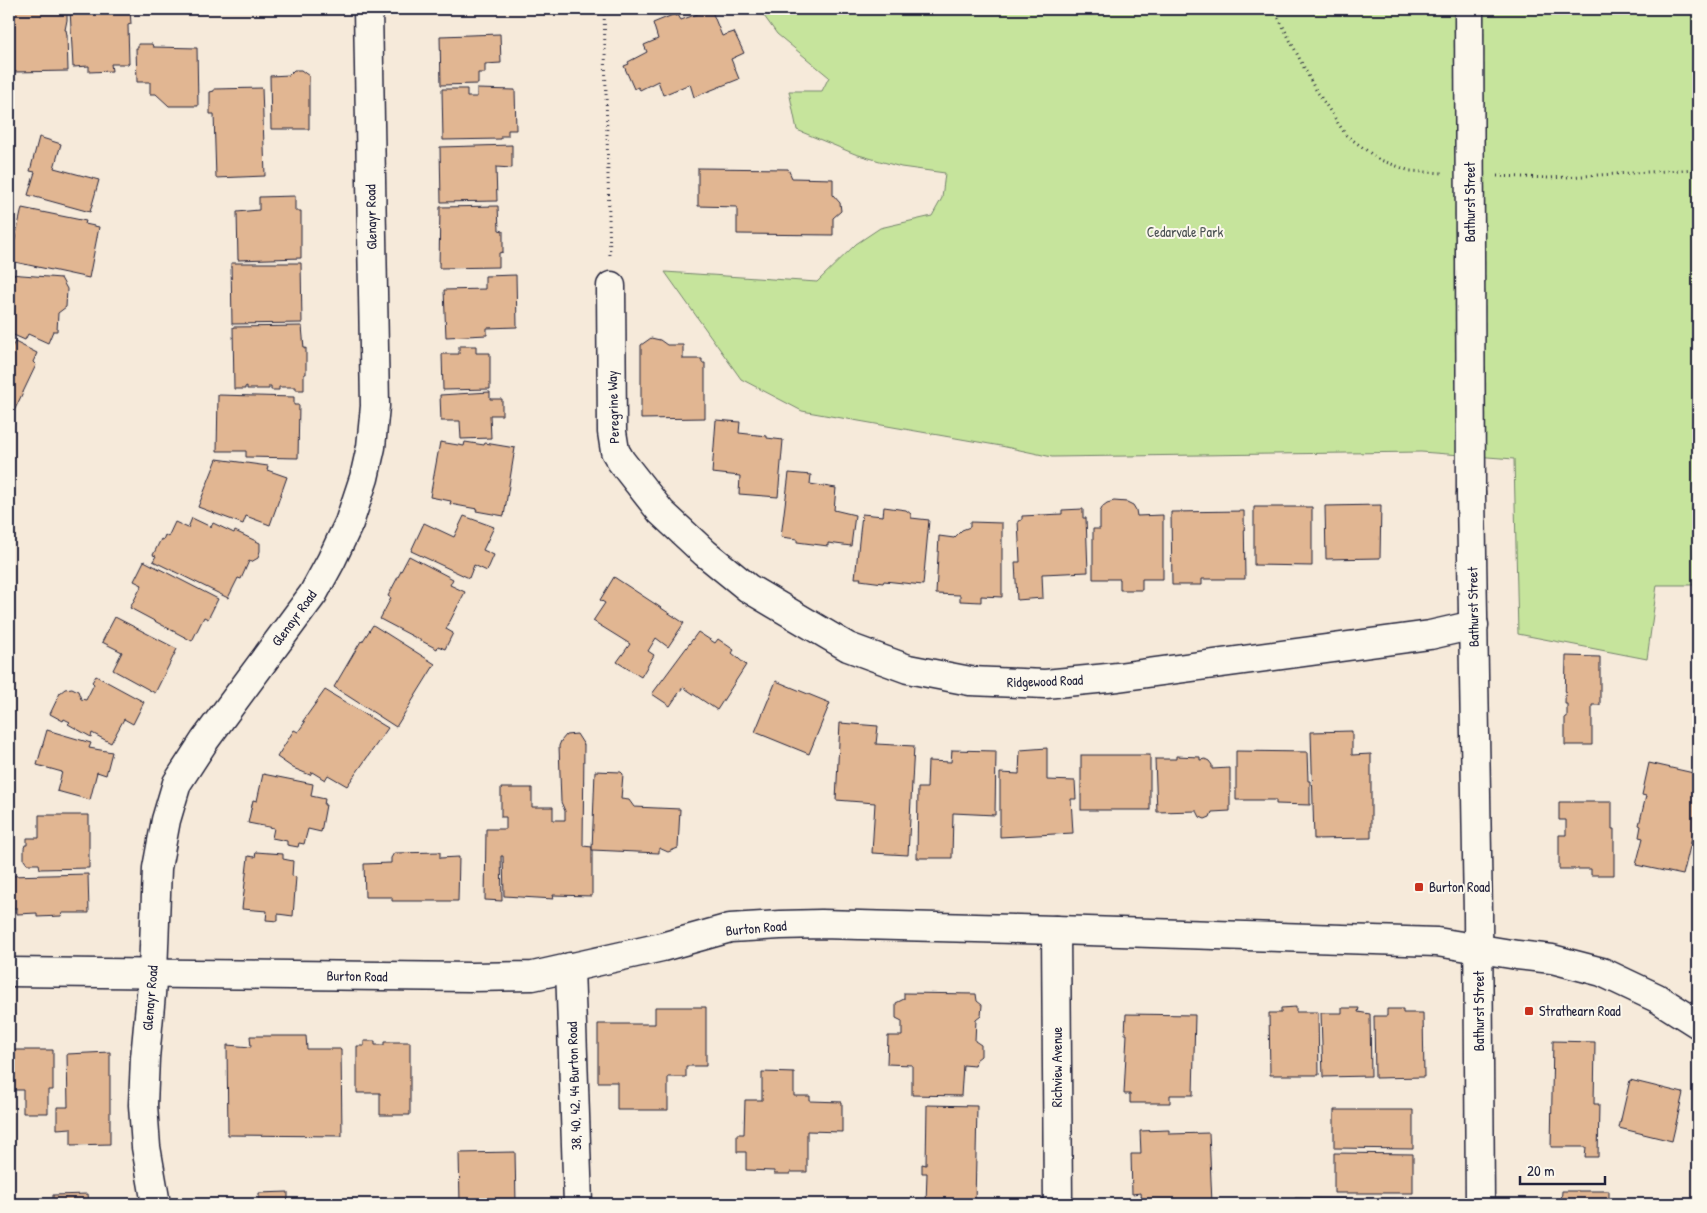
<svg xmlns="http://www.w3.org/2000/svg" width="1707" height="1213" font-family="'Patrick Hand',sans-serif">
  <rect width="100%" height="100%" fill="#f6eada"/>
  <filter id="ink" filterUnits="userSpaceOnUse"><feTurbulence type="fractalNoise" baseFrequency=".02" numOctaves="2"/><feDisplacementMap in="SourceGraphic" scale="10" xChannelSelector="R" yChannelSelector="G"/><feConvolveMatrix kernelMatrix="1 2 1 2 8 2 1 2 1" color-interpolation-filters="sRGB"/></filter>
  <g filter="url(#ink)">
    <!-- green -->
    <polygon fill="#c6e49c" stroke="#74836c" points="759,9 1698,9 1698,585 1657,585 1647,659 1518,634 1514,459 1421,452 1052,457 1001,446 802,411 741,379 665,272 817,282 856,244 880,228 932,216 942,198 945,173 901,167 855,154 797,130 789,91 822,91 829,77 777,34"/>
    <!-- building -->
    <g fill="#e1b692" stroke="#22223b">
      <polygon points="14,9 67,9 67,20 65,30 66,30 67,35 68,71 14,72 14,49 13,49 12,41 10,41 10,20 13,20"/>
      <polygon points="70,9 130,9 131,24 128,25 129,64 111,64 112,71 89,72 89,66 73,67"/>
      <polygon points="711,9 722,36 734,32 744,53 731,59 739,79 694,97 690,84 663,95 658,81 640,90 638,87 634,89 624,66 629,64 628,62 647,52 644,45 658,39 653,23 675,14 675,16 678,15 681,20"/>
      <polygon points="500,34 501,63 485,64 485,73 478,73 478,84 441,85 440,36"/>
      <polygon points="138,44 152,44 153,47 197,48 198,106 169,106 156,94 150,94 150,82 137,82 136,48 138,48"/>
      <polygon points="294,70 301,70 309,76 309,129 271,129 270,76 289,75"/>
      <polygon points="262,88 265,176 216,178 214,114 210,114 210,92 214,91 214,89"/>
      <polygon points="442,89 467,89 467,97 477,97 477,89 515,90 516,130 508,130 508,136 501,136 501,139 443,140"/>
      <polygon points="39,137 61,144 54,168 99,180 90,212 28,195 35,172 30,171"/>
      <polygon points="512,145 512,168 496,167 497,201 441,202 440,147"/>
      <polygon points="698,168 788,169 792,178 833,179 833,195 840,203 841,211 833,218 833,235 737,234 737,207 698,206"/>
      <polygon points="295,196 295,211 301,211 301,258 238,260 237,212 259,210 259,197"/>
      <polygon points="498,206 499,230 503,231 503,252 499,253 499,267 439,268 440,207"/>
      <polygon points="22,208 86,221 85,224 99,227 89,278 10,261"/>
      <polygon points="231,263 301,263 302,323 232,324"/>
      <polygon points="9,274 61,278 67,289 66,307 58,313 57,331 53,331 48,343 28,334 25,340 9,333 9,316 10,312 9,312"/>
      <polygon points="516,275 517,327 487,328 487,335 446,337 444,290 485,289 485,276"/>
      <polygon points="302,326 304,349 306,348 306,374 304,374 304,390 296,390 296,387 279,387 279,390 271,390 271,386 269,386 269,389 247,389 247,386 245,387 245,389 234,389 233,327"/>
      <polygon points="651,338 660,340 667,345 683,345 683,359 702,359 702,363 705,363 705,418 641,419 641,345"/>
      <polygon points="15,342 37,353 33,362 36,365 15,409 9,406 9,347 11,348"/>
      <polygon points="459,346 476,346 476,353 490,353 490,389 443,390 442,354 459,354"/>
      <polygon points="490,392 490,399 502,399 502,415 490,415 491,438 461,439 460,421 441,421 440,395"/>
      <polygon points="218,395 294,397 294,405 299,405 298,458 246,457 246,451 217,451"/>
      <polygon points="716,420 740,422 739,433 767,436 767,438 783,440 778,497 739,494 740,476 712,473"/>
      <polygon points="440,442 464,446 465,442 484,445 485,443 515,448 504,516 476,511 477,509 450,504 451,501 430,497"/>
      <polygon points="217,459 268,466 267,470 287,477 270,525 246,516 243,524 198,507"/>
      <polygon points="789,473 811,475 810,484 836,488 834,510 855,515 851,546 828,543 828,546 797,542 797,539 781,537"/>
      <polygon points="1114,501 1127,502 1133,505 1136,510 1137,516 1163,515 1163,579 1142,579 1142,590 1120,590 1120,579 1093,579 1093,529 1100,529 1100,512 1103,506 1107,503"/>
      <polygon points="1381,505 1380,558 1326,559 1325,506"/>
      <polygon points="884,507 906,510 911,514 911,518 929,520 923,585 884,581 883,583 860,580 861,578 855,578 862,514 883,516"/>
      <polygon points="1254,507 1312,507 1312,566 1254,565"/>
      <polygon points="1083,509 1083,518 1086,518 1088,572 1042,574 1043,598 1017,600 1015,562 1020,562 1018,521 1022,520 1022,516 1062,514 1062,510"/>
      <polygon points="1244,511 1245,579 1202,579 1202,585 1172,585 1171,512"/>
      <polygon points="464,516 494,527 483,550 494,555 487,571 474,565 469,578 411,551 424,523 454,537"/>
      <polygon points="192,518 211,527 213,523 234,533 235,531 260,543 260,551 258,558 251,562 249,561 241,579 238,578 228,598 153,561 156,556 153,555 161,539 163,540 165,535 168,537 175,522 188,528"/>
      <polygon points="970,522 1002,523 1002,597 981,596 981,602 960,601 960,595 936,594 939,536 954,538 962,530 970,527"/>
      <polygon points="409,556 453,579 450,585 465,592 446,629 453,633 445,649 438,646 437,649 380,619 391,598 388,596"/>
      <polygon points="144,561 218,599 208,619 204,617 192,641 130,608 142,585 134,581"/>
      <polygon points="614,577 684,623 668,647 656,638 648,651 654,655 641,677 617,662 630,644 593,621 605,603 600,600"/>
      <polygon points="115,617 177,649 155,693 113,670 122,652 102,642"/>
      <polygon points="373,625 435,664 396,727 334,687 361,641 362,642"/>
      <polygon points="698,632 715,643 718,639 734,650 732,653 746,665 717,710 683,687 670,706 652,694"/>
      <polygon points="1566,656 1600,657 1600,705 1592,705 1592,745 1565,745 1565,717 1567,717 1567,704 1565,704"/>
      <polygon points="96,676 144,702 133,724 124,719 111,743 92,733 91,737 68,724 70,722 64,719 63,721 50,714 60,693 65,689 72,688 78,691 81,699 86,700 94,684 92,682"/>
      <polygon points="776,681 830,703 809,754 755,732"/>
      <polygon points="325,690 388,728 347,786 328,775 325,780 312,772 310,775 293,768 277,757 294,730 298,732 305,722 303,721"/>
      <polygon points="840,723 878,726 876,744 914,746 908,855 872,853 875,803 836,800"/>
      <polygon points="47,730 91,743 89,748 112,752 106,775 97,772 90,800 57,791 62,772 37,765"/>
      <polygon points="1352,731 1352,755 1371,754 1371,838 1314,839 1311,732"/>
      <polygon points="577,734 584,745 583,846 592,847 592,896 553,895 554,899 504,896 503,856 501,856 502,901 485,900 486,829 506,829 506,817 501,817 501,788 532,788 532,807 553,807 553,820 565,820 565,811 561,802 559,746 561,741 566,735"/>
      <polygon points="1047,748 1047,780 1075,781 1076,799 1071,799 1073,833 1000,837 1000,773 1019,774 1020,750"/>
      <polygon points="952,750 996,751 995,815 953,813 952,858 917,858 918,788 927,788 928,761 951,762"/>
      <polygon points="1236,751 1307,752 1308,781 1310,781 1310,805 1276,804 1276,800 1236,800"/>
      <rect x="1081" y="755" width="69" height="55"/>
      <polygon points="1176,756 1200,757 1200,760 1205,759 1209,761 1212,765 1212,769 1230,768 1230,811 1212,812 1210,817 1205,819 1200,817 1197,811 1157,812 1155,759 1176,759"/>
      <polygon points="1649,763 1698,774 1698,791 1695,807 1698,807 1698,814 1683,875 1636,865 1643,838 1639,837 1641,826 1639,825 1646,796 1642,795"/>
      <polygon points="595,771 621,772 623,774 621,799 629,800 634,807 680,809 678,848 668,852 659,848 659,853 592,850"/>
      <polygon points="263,774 313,784 311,796 325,799 324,805 326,805 321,832 308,829 304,844 299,843 298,847 287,845 287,841 272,838 274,828 248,823 253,800 257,801"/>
      <polygon points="1559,802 1612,802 1612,829 1614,829 1614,875 1591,875 1591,869 1559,869 1559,835 1566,835 1566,820 1559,820"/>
      <polygon points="39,815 89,815 89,868 40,869 39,864 27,864 24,860 24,848 25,845 27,845 27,838 39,838"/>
      <polygon points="256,852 283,854 283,859 293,861 292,876 296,877 293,916 278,914 278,921 266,920 267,911 242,909 248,857 248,856 255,857"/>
      <polygon points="440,852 440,858 459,857 458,901 392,901 392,897 365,897 364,864 391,863 391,858 394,853"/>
      <polygon points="88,874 89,913 62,913 61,916 37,917 37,913 17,914 17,908 9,908 9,876"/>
      <polygon points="904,993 976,994 977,1001 982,1005 981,1016 976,1020 975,1041 981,1045 981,1056 976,1060 975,1066 963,1065 961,1096 912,1095 912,1065 887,1064 888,1036 902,1036 902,1021 896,1018 896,1003 904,999"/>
      <polygon points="655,1007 706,1007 706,1066 686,1066 686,1077 668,1077 668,1110 617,1110 617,1082 598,1082 598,1024 655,1024"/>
      <polygon points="1296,1007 1296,1012 1318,1012 1319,1075 1270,1075 1269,1013 1281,1013 1281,1008"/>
      <polygon points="1342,1008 1359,1008 1358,1012 1370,1014 1371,1076 1323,1077 1321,1013 1342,1013"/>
      <polygon points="1387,1009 1403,1009 1403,1013 1423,1013 1424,1077 1375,1078 1374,1016 1387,1016"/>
      <polygon points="1126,1014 1195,1015 1193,1095 1170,1095 1170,1103 1130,1103 1130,1094 1124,1094 1127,1034 1125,1034"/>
      <polygon points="250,1036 306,1036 307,1049 341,1049 342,1136 228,1135 227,1045 251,1047"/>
      <polygon points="364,1041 375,1041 375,1045 384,1045 384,1042 410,1042 410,1115 380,1115 380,1093 357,1093 357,1046 364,1046"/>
      <polygon points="1553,1041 1595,1042 1594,1104 1599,1104 1598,1157 1585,1157 1586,1147 1551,1147"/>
      <polygon points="9,1050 53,1050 53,1090 48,1090 48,1113 23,1113 23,1090 9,1090"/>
      <polygon points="110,1052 110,1144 71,1145 71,1128 57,1129 57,1107 68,1107 67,1054"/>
      <polygon points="762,1072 794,1073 794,1096 810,1096 810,1101 842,1102 842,1132 807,1131 807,1172 790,1172 790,1174 774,1174 774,1171 746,1170 746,1152 737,1152 737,1134 744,1134 745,1100 762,1100"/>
      <polygon points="1630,1080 1683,1093 1672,1141 1619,1128"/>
      <polygon points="927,1105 977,1106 975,1204 926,1204 927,1173 922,1173 922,1164 926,1165"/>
      <polygon points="1334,1110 1413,1110 1413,1149 1334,1148"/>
      <polygon points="1169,1130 1169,1134 1209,1133 1212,1204 1142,1204 1141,1193 1132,1194 1131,1154 1141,1154 1140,1131"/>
      <polygon points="515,1152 516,1204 460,1204 459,1153"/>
      <polygon points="1334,1153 1413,1154 1413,1193 1334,1193"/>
      <polygon points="1562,1191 1609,1191 1609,1204 1561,1204"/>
      <polygon points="288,1192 288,1204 259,1204 259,1193"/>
      <polygon points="88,1194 89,1204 42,1204 42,1199 53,1199 53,1195"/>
      <polygon points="1295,1198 1396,1199 1396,1204 1295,1204"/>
    </g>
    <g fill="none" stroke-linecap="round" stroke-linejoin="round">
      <defs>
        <g id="minor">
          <polyline points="611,286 612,432 615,451 621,461 661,512 705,553 748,588 848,647 908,669 970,681 1045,684 1118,677 1430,635 1474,625"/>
          <polyline points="1056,930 1058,1204"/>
          <polyline points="570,967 578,1204"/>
          <polyline points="9,972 471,977 533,976 662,947 730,928 780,925 821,924 1056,930 1437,942 1517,955 1552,959 1602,972 1657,998 1698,1024"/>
          <polyline points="156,1204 146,1147 143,1105 145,1058 153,973 157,868 166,820 177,783 205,740 313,594 331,561 349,523 364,478 371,447 375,406 368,9"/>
        </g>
        <polyline id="major" points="1471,495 1478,914 1480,1204"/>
      </defs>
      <!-- minor casing -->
      <use href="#minor" stroke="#22223b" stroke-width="31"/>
      <!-- major casing -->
      <use href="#major" stroke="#22223b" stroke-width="31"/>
      <!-- path -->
      <g stroke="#22223b" stroke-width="3" stroke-dasharray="1 4" stroke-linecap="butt">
        <polyline points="604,9 610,258"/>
        <polyline points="1274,9 1314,87 1346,135 1378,159 1410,171 1443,173"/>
        <polyline points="1497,176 1549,178 1698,169"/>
      </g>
      <!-- minor -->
      <use href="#minor" stroke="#fbf7ec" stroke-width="28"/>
      <!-- major -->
      <use href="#major" stroke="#fbf7ec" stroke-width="28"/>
      <defs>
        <polyline id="major-bridge" points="1469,9 1471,495"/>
      </defs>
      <!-- major-bridge casing -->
      <use href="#major-bridge" stroke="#22223b" stroke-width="31" stroke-linecap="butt"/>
      <!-- major-bridge -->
      <use href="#major-bridge" stroke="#fbf7ec" stroke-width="28"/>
    </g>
  </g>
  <!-- markers -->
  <g fill="#c8321e" stroke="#fbf7ec" stroke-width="2">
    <rect x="1414" y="882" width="10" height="10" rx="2.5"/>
    <rect x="1524" y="1006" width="10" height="10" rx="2.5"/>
  </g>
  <g text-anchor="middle" stroke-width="4" stroke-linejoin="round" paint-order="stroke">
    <!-- street labels -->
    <g font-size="14" fill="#22223b" stroke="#fbf7ec">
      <text transform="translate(1470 202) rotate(-90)" y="5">Bathurst Street</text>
      <text transform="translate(371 217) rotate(-91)" y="5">Glenayr Road</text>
      <text transform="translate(613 407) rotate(-92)" y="5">Peregrine Way</text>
      <text transform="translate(1473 607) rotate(-91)" y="5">Bathurst Street</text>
      <text transform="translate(294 618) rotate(-54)" y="5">Glenayr Road</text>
      <text transform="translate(1045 681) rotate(-2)" y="5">Ridgewood Road</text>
      <text transform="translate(756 928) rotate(-5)" y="5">Burton Road</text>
      <text transform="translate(357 976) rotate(1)" y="5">Burton Road</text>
      <text transform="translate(150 998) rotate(-85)" y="5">Glenayr Road</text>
      <text transform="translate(1479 1011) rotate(-90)" y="5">Bathurst Street</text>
      <text transform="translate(1057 1067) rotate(-90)" y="5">Richview Avenue</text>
      <text transform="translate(574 1086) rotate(-92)" y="5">38, 40, 42, 44 Burton Road</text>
    </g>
    <!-- park labels -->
    <g font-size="14" fill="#4b5253" stroke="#fbf7ec">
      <text x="1185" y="237">Cedarvale Park</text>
    </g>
    <!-- poi labels -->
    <g font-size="14" fill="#22223b" stroke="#fbf7ec" text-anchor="start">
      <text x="1429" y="892">Burton Road</text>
      <text x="1539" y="1016">Strathearn Road</text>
    </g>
  </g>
  <!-- margin -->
  <rect width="1707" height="1213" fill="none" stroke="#fbf7ec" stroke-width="30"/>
  <rect x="15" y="15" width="1677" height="1183" fill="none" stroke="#22223b" stroke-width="2" filter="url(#ink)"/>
  <!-- scale -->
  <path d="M1520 1176v8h85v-8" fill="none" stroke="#22223b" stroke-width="2.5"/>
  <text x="1527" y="1176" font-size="15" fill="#22223b" stroke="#fbf7ec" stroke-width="4" paint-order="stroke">20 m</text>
</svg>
